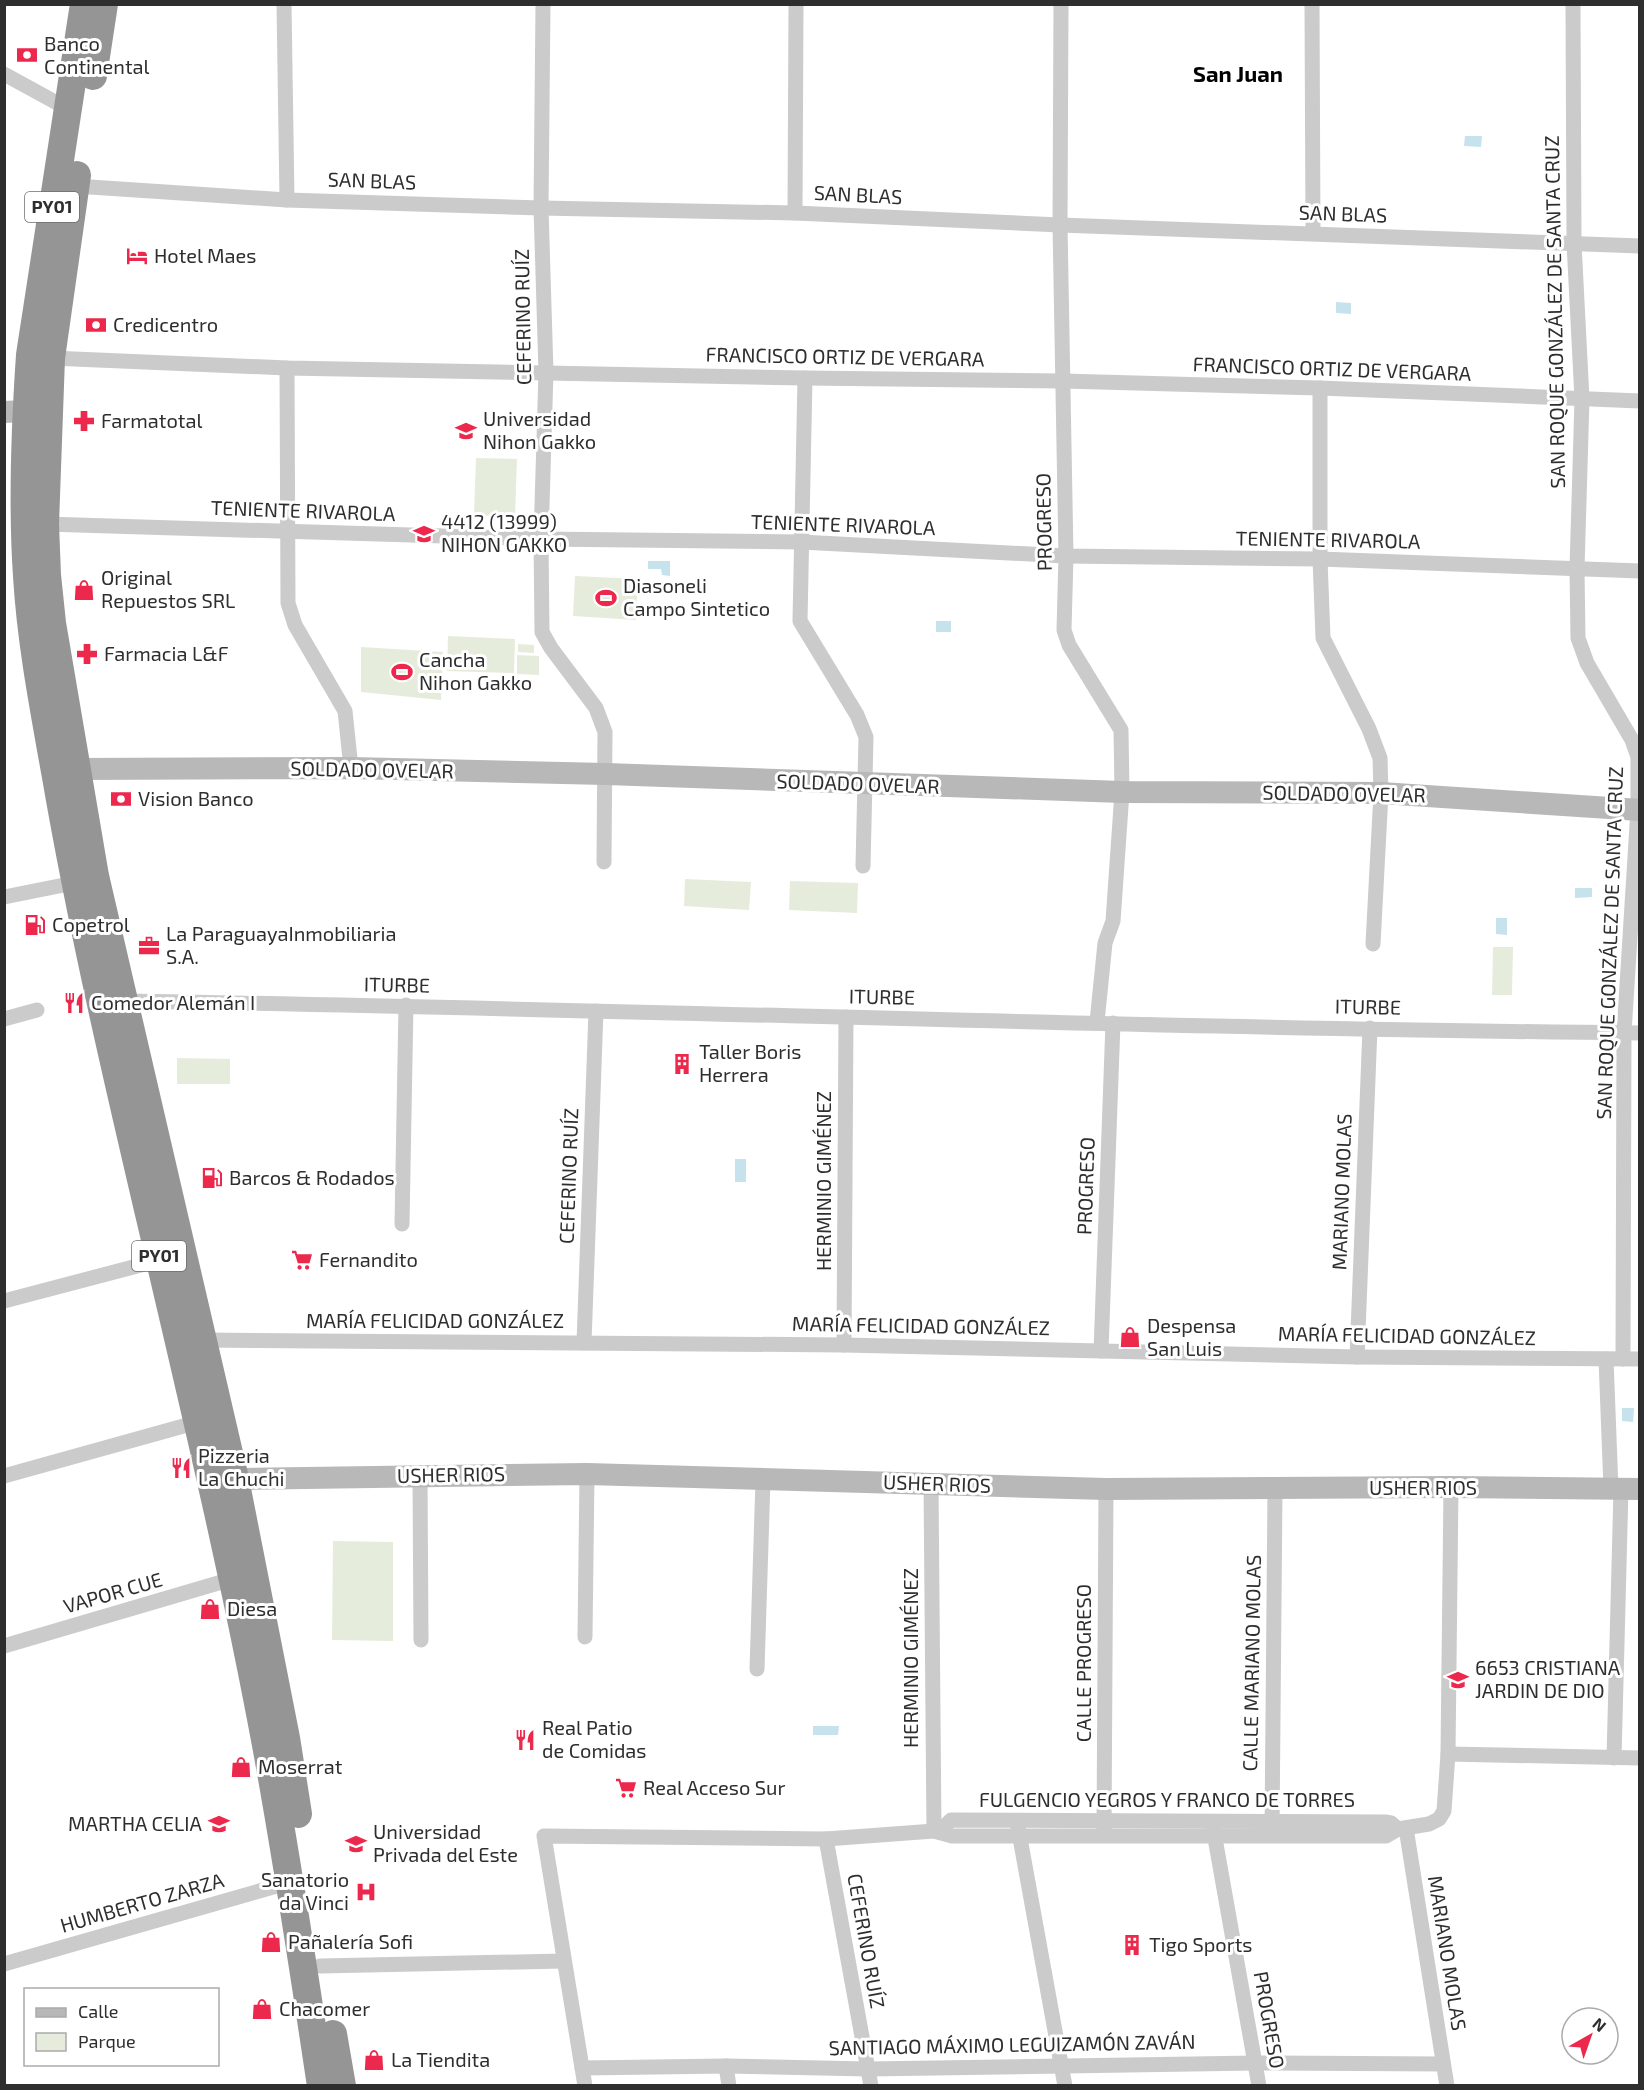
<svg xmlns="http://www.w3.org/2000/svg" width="1644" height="2090" font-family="'Exo 2',sans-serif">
  <rect width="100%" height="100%" fill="#fff"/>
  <!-- green -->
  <g fill="#e6ecdb">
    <polygon points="476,458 517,459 515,517 474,515"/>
    <polygon points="575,576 638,579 636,620 573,616"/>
    <polygon points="448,636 515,639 514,673 447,671"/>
    <polygon points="518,644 534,645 534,653 518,652"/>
    <polygon points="361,647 443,652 441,700 361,692"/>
    <polygon points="517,655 539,656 539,675 517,674"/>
    <polygon points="685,879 751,882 749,910 684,906"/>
    <polygon points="790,881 858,883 857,913 789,910"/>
    <polygon points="1493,947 1513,947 1512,995 1492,995"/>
    <polygon points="177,1058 230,1059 230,1084 177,1084"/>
    <polygon points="333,1541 393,1542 393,1641 332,1640"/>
  </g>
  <!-- water -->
  <g fill="#c6e2ed">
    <polygon points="1465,136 1482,136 1481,147 1464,146"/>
    <polygon points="1336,302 1351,303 1351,314 1336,313"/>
    <polygon points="648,561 670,561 670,576 662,575 661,569 648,569"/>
    <rect x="936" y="621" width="15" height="11"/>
    <polygon points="1575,888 1592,888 1592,897 1575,898"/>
    <polygon points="1496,918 1507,918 1507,935 1496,934"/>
    <rect x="735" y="1159" width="11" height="23"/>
    <polygon points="1622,1408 1634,1408 1633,1422 1622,1421"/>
    <polygon points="813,1726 839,1726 838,1735 813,1735"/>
  </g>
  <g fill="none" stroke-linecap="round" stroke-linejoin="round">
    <!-- street -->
    <g stroke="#cbcbcb" stroke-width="15">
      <polyline points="284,4 287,200"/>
      <polyline points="543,4 541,208 546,372 541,539 542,632 551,648 596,708 605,732 604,862"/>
      <polyline points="1061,4 1060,225 1066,556 1064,630 1069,645 1121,730 1122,792 1113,921 1105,943 1097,1022"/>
      <polyline points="1312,4 1313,233"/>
      <polyline points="1573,4 1574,243 1582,399 1577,569 1578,638 1587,663 1632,740 1638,757 1638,809 1624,1033 1623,1359"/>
      <polyline points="4,74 68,109"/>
      <polyline points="75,186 287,200 541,208 795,213 1060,225 1640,246"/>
      <polyline points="795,213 796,4"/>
      <polyline points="51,358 287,368 805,378 1063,381 1320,388 1640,401"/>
      <polyline points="287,368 288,603 295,625 345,711 351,768"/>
      <polyline points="805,378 800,621 857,715 866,737 863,866"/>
      <polyline points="1320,388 1320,559 1323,638 1369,729 1380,758 1381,793 1373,944"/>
      <polyline points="45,524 541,539 801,542 1066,556 1320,559 1640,571"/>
      <polyline points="4,897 74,883"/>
      <path d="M124,1001c505,8 1010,27 1516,32"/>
      <polyline points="4,1019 37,1010"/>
      <polyline points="402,1224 406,1005"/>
      <polyline points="4,1301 160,1260"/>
      <polyline points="203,1340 844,1345 1357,1357 1640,1359"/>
      <polyline points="584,1343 596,1011"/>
      <polyline points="844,1345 846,1017"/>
      <polyline points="1101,1351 1113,1023"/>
      <polyline points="1357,1357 1370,1028"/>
      <polyline points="1606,1359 1611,1489"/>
      <polyline points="4,1476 198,1422"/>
      <polyline points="420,1476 421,1640"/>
      <polyline points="931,1484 934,1831"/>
      <polyline points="585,1637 587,1474"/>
      <polyline points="4,1646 232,1579"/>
      <polyline points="757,1669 763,1480"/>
      <polyline points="1448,1754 1640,1758"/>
      <polyline points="1614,1758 1621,1489"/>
      <polyline points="1018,1827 1065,2086"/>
      <polyline points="1213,1827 1259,2086"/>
      <polyline points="1406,1828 1447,2086"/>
      <polyline points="1104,1831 1106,1489"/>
      <polyline points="1272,1831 1275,1489"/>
      <polyline points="939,1832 951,1820 1385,1822 1391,1823 1398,1829"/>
      <polyline points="826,1839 871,2086"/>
      <polyline points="4,1964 291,1882"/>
      <polyline points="320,1966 563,1961"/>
      <polyline points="726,2066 729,2086"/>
      <polyline points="582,2068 726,2066 868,2069 1256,2063 1443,2064"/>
      <polyline points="585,2086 544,1836 826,1839 934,1831 952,1836 1386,1836 1398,1829 1429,1824 1439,1819 1444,1811 1448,1754 1451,1487"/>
    </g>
    <!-- secondary -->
    <g stroke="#b8b8b8" stroke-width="22">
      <polyline points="4,412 26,411"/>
      <polyline points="76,769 351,768 606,774 1122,792 1381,793 1640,810"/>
      <polyline points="235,1479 587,1474 1106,1489 1451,1487 1640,1489"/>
    </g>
    <!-- highway -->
    <g stroke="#959595" stroke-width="28">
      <path d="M84,4l-54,351c-5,73 -8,147 -3,221 4,67 17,134 29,201 30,174 72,346 112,518 35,150 70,299 98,450 21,113 38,227 55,341"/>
      <polyline points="93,76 104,4"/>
      <polyline points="77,175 51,358 45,524 47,575 52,623 95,876 235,1479 286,1738 298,1814"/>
      <polyline points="333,2034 342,2086"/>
    </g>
  </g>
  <!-- icons -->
  <defs>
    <symbol id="bank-bare" viewBox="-9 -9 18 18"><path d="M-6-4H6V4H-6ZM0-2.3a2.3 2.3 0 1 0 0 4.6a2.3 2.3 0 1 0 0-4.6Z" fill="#ec294c" stroke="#fff" stroke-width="2.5" paint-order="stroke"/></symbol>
    <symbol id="hotel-bare" viewBox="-9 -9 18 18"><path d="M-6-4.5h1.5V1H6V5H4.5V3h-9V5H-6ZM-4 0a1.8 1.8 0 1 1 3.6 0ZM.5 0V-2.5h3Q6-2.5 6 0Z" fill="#ec294c" stroke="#fff" stroke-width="2.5" paint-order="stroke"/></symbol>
    <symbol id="pharmacy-bare" viewBox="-9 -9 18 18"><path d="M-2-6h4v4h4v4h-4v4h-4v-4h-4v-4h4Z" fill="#ec294c" stroke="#fff" stroke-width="2.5" paint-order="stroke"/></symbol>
    <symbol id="university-bare" viewBox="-9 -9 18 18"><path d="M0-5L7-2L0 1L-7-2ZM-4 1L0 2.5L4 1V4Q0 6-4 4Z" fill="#ec294c" stroke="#fff" stroke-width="2.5" paint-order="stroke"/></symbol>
    <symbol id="school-bare" viewBox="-9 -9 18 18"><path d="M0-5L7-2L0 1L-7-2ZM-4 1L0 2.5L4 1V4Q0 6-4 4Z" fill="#ec294c" stroke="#fff" stroke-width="2.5" paint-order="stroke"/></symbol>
    <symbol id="shop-bare" viewBox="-9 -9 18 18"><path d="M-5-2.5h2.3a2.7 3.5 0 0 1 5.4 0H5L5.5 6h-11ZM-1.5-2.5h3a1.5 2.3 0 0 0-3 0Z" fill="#ec294c" stroke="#fff" stroke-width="2.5" paint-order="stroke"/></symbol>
    <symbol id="stadium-bare" viewBox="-9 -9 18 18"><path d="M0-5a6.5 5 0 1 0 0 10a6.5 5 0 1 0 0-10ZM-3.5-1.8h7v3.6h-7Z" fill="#ec294c" stroke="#fff" stroke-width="2.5" paint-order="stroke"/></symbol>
    <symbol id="fuel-bare" viewBox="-9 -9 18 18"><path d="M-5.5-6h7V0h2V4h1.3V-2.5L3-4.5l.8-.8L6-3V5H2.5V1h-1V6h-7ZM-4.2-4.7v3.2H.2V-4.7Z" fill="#ec294c" stroke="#fff" stroke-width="2.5" paint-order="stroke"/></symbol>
    <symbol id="office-bare" viewBox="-9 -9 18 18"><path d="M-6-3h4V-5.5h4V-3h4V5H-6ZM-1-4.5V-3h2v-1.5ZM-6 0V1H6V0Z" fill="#ec294c" stroke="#fff" stroke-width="2.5" paint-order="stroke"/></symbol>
    <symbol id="restaurant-bare" viewBox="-9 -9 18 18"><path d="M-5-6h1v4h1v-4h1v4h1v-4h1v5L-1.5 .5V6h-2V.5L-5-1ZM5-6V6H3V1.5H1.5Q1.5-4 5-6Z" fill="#ec294c" stroke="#fff" stroke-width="2.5" paint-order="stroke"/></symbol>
    <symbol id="building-bare" viewBox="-9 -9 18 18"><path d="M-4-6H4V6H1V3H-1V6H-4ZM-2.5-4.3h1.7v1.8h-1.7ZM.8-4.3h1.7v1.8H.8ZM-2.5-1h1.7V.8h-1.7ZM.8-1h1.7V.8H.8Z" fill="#ec294c" stroke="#fff" stroke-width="2.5" paint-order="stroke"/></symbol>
    <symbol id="supermarket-bare" viewBox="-9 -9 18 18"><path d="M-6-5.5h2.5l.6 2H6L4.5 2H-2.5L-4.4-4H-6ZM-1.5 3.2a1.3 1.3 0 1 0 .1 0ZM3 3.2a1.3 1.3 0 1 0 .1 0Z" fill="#ec294c" stroke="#fff" stroke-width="2.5" paint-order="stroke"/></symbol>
    <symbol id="hospital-bare" viewBox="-9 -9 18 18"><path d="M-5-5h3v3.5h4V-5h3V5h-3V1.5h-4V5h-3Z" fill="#ec294c" stroke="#fff" stroke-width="2.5" paint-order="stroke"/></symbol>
  </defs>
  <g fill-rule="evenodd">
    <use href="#bank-bare" x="12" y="40" width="30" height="30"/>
    <use href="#hotel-bare" x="122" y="241" width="30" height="30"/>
    <use href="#bank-bare" x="81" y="310" width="30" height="30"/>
    <use href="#pharmacy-bare" x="69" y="406" width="30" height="30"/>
    <use href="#university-bare" x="451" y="416" width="30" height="30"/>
    <use href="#school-bare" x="409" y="519" width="30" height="30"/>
    <use href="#shop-bare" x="69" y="575" width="30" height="30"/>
    <use href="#stadium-bare" x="591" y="583" width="30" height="30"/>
    <use href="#pharmacy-bare" x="72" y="639" width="30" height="30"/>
    <use href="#stadium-bare" x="387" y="657" width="30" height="30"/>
    <use href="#bank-bare" x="106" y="784" width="30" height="30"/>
    <use href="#fuel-bare" x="20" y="910" width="30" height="30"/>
    <use href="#office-bare" x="134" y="931" width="30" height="30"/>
    <use href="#restaurant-bare" x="59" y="988" width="30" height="30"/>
    <use href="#building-bare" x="667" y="1049" width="30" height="30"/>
    <use href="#fuel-bare" x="197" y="1163" width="30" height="30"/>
    <use href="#supermarket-bare" x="287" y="1245" width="30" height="30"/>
    <use href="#shop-bare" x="1115" y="1322" width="30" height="30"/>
    <use href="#restaurant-bare" x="166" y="1453" width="30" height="30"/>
    <use href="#shop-bare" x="195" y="1594" width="30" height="30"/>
    <use href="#school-bare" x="1443" y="1665" width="30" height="30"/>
    <use href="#restaurant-bare" x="510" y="1725" width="30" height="30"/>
    <use href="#shop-bare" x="226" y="1752" width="30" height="30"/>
    <use href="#supermarket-bare" x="611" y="1773" width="30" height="30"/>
    <use href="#school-bare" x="204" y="1809" width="30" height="30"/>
    <use href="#university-bare" x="341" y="1829" width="30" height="30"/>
    <use href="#hospital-bare" x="351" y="1877" width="30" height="30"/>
    <use href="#shop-bare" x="256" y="1927" width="30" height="30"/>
    <use href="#building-bare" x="1117" y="1930" width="30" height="30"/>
    <use href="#shop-bare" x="247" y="1994" width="30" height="30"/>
    <use href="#shop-bare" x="359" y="2045" width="30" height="30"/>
  </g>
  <g text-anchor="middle" stroke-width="6" stroke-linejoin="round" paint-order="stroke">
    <!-- shield labels -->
    <g fill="#fff" stroke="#6d6d6d" stroke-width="1.5">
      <rect x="25" y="192" width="54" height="30" rx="4.5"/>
      <rect x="132" y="1241" width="54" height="30" rx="4.5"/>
    </g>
    <g font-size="18" font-weight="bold" fill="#2e2e2e">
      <text x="52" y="213">PY01</text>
      <text x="159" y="1262">PY01</text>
    </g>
    <!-- poi labels -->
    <g font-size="20" fill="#2e2e2e" stroke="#fff" text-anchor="start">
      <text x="44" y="51">Banco<tspan x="44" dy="23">Continental</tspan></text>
      <text x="154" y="263">Hotel Maes</text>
      <text x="113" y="332">Credicentro</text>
      <text x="483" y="426">Universidad<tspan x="483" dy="23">Nihon Gakko</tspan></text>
      <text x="101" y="428">Farmatotal</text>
      <text x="441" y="529">4412 (13999)<tspan x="441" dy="23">NIHON GAKKO</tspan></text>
      <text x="101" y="585">Original<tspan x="101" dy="23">Repuestos SRL</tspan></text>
      <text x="623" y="593">Diasoneli<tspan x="623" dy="23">Campo Sintetico</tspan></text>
      <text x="104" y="661">Farmacia L&amp;F</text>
      <text x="419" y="667">Cancha<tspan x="419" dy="23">Nihon Gakko</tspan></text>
      <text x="138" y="806">Vision Banco</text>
      <text x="52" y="932">Copetrol</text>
      <text x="166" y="941">La ParaguayaInmobiliaria<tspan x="166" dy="23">S.A.</tspan></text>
      <text x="91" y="1010">Comedor Alemán I</text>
      <text x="699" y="1059">Taller Boris<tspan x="699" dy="23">Herrera</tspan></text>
      <text x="229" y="1185">Barcos &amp; Rodados</text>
      <text x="319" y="1267">Fernandito</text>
      <text x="1147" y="1333">Despensa<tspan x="1147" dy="23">San Luis</tspan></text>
      <text x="198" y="1463">Pizzeria<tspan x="198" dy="23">La Chuchi</tspan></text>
      <text x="227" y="1616">Diesa</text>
      <text x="1475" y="1675">6653 CRISTIANA<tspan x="1475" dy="23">JARDIN DE DIO</tspan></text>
      <text x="542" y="1735">Real Patio<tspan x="542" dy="23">de Comidas</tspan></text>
      <text x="258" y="1774">Moserrat</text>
      <text x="643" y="1795">Real Acceso Sur</text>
      <text x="202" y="1831" text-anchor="end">MARTHA CELIA</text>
      <text x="373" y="1839">Universidad<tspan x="373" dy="23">Privada del Este</tspan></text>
      <text x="349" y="1887" text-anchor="end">Sanatorio<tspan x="349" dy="23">da Vinci</tspan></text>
      <text x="288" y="1949">Pañalería Sofi</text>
      <text x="1149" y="1952">Tigo Sports</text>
      <text x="279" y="2016">Chacomer</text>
      <text x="391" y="2067">La Tiendita</text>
    </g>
    <!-- street labels -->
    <g font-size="20" fill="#2e2e2e" stroke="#fff">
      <text transform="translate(372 181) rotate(2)" y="7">SAN BLAS</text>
      <text transform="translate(858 195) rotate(3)" y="7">SAN BLAS</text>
      <text transform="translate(1343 214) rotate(2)" y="7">SAN BLAS</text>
      <text transform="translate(1555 312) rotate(-91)" y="7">SAN ROQUE GONZÁLEZ DE SANTA CRUZ</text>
      <text transform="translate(523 317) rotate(-91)" y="7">CEFERINO RUÍZ</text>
      <text transform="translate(845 357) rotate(1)" y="7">FRANCISCO ORTIZ DE VERGARA</text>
      <text transform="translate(1332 369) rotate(2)" y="7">FRANCISCO ORTIZ DE VERGARA</text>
      <text transform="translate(303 511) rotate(2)" y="7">TENIENTE RIVAROLA</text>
      <text transform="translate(1044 522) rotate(-91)" y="7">PROGRESO</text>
      <text transform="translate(843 525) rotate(2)" y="7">TENIENTE RIVAROLA</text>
      <text transform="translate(1328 540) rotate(1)" y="7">TENIENTE RIVAROLA</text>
      <text transform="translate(372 770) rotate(1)" y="7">SOLDADO OVELAR</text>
      <text transform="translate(858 784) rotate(2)" y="7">SOLDADO OVELAR</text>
      <text transform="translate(1344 794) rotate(1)" y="7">SOLDADO OVELAR</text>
      <text transform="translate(1610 943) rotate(-88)" y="7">SAN ROQUE GONZÁLEZ DE SANTA CRUZ</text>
      <text transform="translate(397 985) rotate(1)" y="7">ITURBE</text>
      <text transform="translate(882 997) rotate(1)" y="7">ITURBE</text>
      <text transform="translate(1368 1007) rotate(1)" y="7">ITURBE</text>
      <text transform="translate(569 1176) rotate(-88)" y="7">CEFERINO RUÍZ</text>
      <text transform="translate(824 1181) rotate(-90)" y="7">HERMINIO GIMÉNEZ</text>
      <text transform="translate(1086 1186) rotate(-88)" y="7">PROGRESO</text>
      <text transform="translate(1342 1192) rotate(-88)" y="7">MARIANO MOLAS</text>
      <text x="435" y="1328">MARÍA FELICIDAD GONZÁLEZ</text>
      <text transform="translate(921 1326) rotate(1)" y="7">MARÍA FELICIDAD GONZÁLEZ</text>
      <text transform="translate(1407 1336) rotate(1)" y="7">MARÍA FELICIDAD GONZÁLEZ</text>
      <text transform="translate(451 1475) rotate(-1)" y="7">USHER RIOS</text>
      <text transform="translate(937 1484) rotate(2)" y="7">USHER RIOS</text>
      <text x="1423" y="1495">USHER RIOS</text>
      <text transform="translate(113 1593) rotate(-16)" y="7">VAPOR CUE</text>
      <text transform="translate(911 1658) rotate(-90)" y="7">HERMINIO GIMÉNEZ</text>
      <text transform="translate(1084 1663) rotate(-90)" y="7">CALLE PROGRESO</text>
      <text transform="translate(1252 1663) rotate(-89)" y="7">CALLE MARIANO MOLAS</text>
      <text x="1167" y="1807">FULGENCIO YEGROS Y FRANCO DE TORRES</text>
      <text transform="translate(142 1903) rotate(-16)" y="7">HUMBERTO ZARZA</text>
      <text transform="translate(866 1941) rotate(80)" y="7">CEFERINO RUÍZ</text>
      <text transform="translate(1447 1953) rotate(81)" y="7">MARIANO MOLAS</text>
      <text transform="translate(1269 2020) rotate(80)" y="7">PROGRESO</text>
      <text transform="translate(1012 2045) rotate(-1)" y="7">SANTIAGO MÁXIMO LEGUIZAMÓN ZAVÁN</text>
    </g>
    <!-- quarter labels -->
    <g font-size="22" font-weight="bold" fill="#000" stroke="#fff">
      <text x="1238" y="82">San Juan</text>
    </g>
  </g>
  <!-- border -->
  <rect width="1644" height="2090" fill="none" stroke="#2e2e2e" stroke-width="12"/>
  <!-- legend -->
  <rect x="24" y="1988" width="195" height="78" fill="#ffffff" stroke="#ababab" stroke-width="1.5"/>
  <rect x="36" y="2008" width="30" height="9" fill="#b8b8b8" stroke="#ababab" stroke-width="1.5"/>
  <text x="78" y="2018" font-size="18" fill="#2e2e2e">Calle</text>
  <rect x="36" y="2033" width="30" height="18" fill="#e6ecdb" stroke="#ababab" stroke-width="1.5"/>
  <text x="78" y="2048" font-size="18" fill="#2e2e2e">Parque</text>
  <!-- north arrow -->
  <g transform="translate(1590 2036) rotate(40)"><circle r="28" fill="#ffffff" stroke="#ababab" stroke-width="1.5"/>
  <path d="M0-4.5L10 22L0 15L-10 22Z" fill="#ec294c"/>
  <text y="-9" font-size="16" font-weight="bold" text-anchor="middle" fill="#2e2e2e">N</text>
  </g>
</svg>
